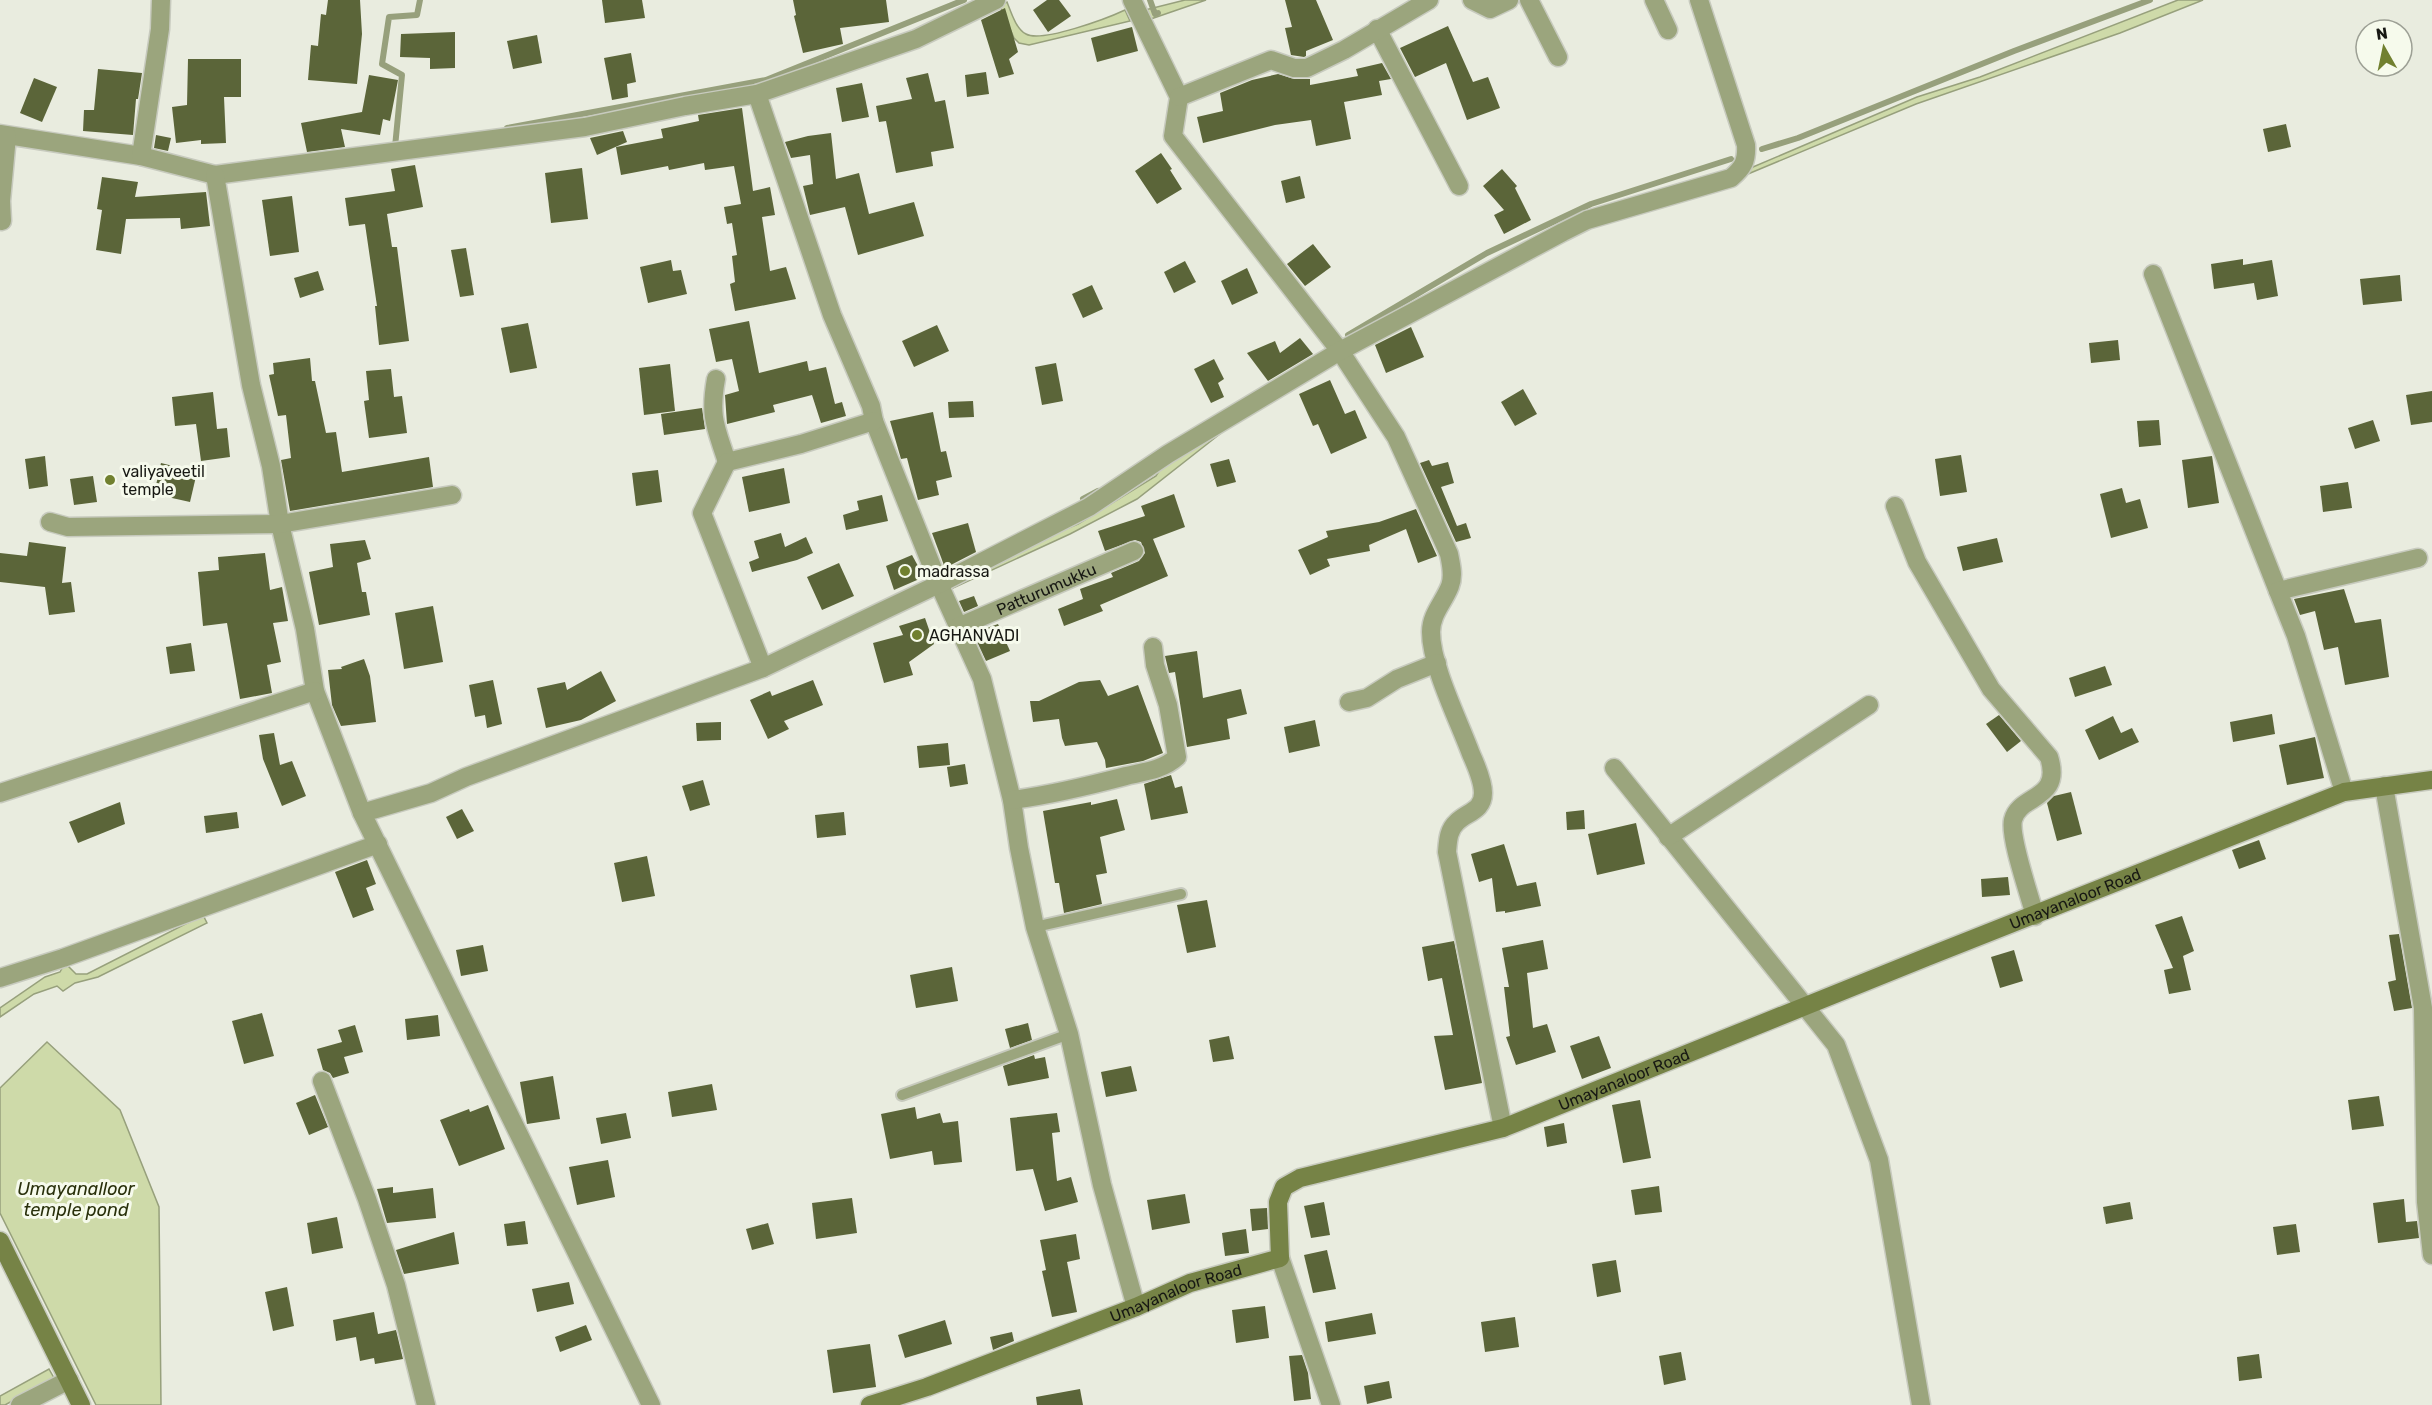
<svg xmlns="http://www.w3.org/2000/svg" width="2432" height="1405" font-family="Rubik,sans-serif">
  <rect width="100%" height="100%" fill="#e9ecdf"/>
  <!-- water -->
  <g fill="#cedaa9" stroke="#97a07c" stroke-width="1.5">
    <polygon points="1185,0 1206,0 1145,21 1141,11"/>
    <polygon points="2178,0 2203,0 2120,33 1916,104 1736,179 1746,170 1917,97 1980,77"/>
    <path d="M1007,2c4,10 9,27 19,32 16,9 82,-16 99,-24l5,11 -101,24 -10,-2 -5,-5 -14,-32z"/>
    <polygon points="1225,430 1137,499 1070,534 953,588 950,583 1036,541 1078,524 1156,476 1164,463"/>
    <polygon points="203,915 207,923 98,977 75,983 63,991 57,986 34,994 0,1017 0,1008 45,977 60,972 65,963 76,974 87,974"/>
    <polygon points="47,1042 120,1110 159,1207 161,1405 96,1405 0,1213 0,1088"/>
    <polygon points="49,1369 54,1378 5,1405 0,1405 0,1396"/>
  </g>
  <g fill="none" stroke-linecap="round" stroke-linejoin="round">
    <!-- stream -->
    <g stroke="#97a07c" stroke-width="6">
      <polyline points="1150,0 1155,14 1158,13"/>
      <polyline points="507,128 766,80 964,0"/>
      <polyline points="397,147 395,147 402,75 382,64 389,17 417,15 420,0"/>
      <polyline points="1762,149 1798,138 2014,51 2150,0"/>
      <polyline points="1348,335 1487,253 1591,204 1731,159"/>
      <polyline points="1083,499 1098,491"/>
    </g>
  </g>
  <!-- building -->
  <g fill="#5b6539">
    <polygon points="328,0 360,0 362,34 357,84 308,80 311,45 318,46 321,14 326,15"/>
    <polygon points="602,0 642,0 645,18 605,23"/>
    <polygon points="793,0 886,0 889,22 840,28 843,44 803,53 794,16 796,15"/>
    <polygon points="1047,0 1059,0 1071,16 1048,32 1033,10"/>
    <polygon points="1285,0 1316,0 1333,40 1306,51 1306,56 1304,57 1291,55 1285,28 1292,27"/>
    <polygon points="1005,8 1018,52 1009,59 1014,74 999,78 981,20"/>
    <polygon points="1448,26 1473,82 1488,77 1500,108 1467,120 1446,63 1415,77 1400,48"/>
    <polygon points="1132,27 1138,51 1097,62 1091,38"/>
    <polygon points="455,32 455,68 430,69 430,58 400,57 401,34"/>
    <polygon points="537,35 542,63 513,69 507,41"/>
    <polygon points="631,53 636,82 627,84 628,97 612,100 604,58"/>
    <polygon points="188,59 241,59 241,97 224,97 226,143 201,144 201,140 176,143 172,107 187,105"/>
    <polygon points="1382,63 1391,79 1379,81 1382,95 1344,102 1351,139 1316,146 1311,120 1275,125 1203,143 1197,117 1223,111 1220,93 1252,80 1278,74 1294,79 1310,79 1310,85 1358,76 1356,69"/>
    <polygon points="98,69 142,73 138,99 136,99 133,135 83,131 84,110 94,110"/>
    <polygon points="986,72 989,94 967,97 965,75"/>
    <polygon points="928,73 935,102 945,100 954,148 931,152 933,166 896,173 886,121 879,122 876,106 912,99 906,78"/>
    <polygon points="369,75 398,80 390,121 383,119 380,135 341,129 345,147 307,152 301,123 362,112"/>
    <polygon points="34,78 57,87 42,122 20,113"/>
    <polygon points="862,83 869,117 842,122 836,88"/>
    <polygon points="742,108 753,191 770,187 775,215 762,217 770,271 786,267 796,299 735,311 730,284 735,282 732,256 737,255 732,223 727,224 724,207 741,204 734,166 705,170 704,163 669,170 668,166 621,175 616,147 663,138 661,129 699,121 698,115"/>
    <polygon points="2286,124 2291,147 2268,152 2263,129"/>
    <polygon points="623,131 627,142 597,155 590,138"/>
    <polygon points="831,133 836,179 859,173 869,214 914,202 924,236 858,255 845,207 810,215 803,186 813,184 810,155 791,158 785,142 808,136"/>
    <polygon points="156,135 171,138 168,151 154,148"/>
    <polygon points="1161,153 1172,169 1170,170 1182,189 1157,204 1135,171"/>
    <polygon points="415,165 423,207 387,214 392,247 397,247 409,341 379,345 375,306 377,306 365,224 349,226 345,198 395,191 391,169"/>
    <polygon points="582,168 588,219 551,223 545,173"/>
    <polygon points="1502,169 1517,186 1515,188 1531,220 1504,234 1494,215 1504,210 1483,186"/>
    <polygon points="1300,176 1305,198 1286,203 1281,181"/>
    <polygon points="102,177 138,182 135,197 206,192 210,226 181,229 180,218 126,219 121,254 96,250 102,210 97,209"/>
    <polygon points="292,196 299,252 270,256 262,200"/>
    <polygon points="1313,244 1331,267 1305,286 1287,264"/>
    <polygon points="466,248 474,295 460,297 451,250"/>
    <polygon points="2243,259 2243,265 2272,260 2278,296 2257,300 2254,283 2214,289 2211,264"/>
    <polygon points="671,260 673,271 681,270 687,294 648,303 640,267"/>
    <polygon points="1185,261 1196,282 1174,293 1164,272"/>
    <polygon points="1247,268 1258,293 1232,305 1221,281"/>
    <polygon points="318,271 324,290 300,298 294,278"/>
    <polygon points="2400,275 2402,301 2363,305 2360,279"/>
    <polygon points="1092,285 1103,309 1083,318 1072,294"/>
    <polygon points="749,321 759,373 807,361 809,371 826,367 835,404 842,402 846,416 821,423 812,395 773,405 775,412 727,424 725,395 739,391 732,359 716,362 709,329"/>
    <polygon points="528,323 537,368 510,373 501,328"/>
    <polygon points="937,325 949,351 914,367 902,341"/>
    <polygon points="1411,327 1424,357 1386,373 1375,345"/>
    <polygon points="1300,338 1313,354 1268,381 1247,353 1275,341 1280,353"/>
    <polygon points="2118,340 2120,360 2091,363 2089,343"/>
    <polygon points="310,358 312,381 315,381 326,433 336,432 342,472 429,457 433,487 290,511 281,460 291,458 286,415 278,416 269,375 274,374 273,363"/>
    <polygon points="1214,359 1224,379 1218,383 1224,397 1211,403 1194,369"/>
    <polygon points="1056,363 1063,401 1042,405 1035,367"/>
    <polygon points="670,364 675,411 644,415 639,368"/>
    <polygon points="391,369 394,397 402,396 407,433 369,438 364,401 369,400 366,371"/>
    <polygon points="1330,380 1345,414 1355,410 1367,438 1331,454 1318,424 1313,426 1299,394"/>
    <polygon points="1523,389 1537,414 1515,426 1501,402"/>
    <polygon points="2432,391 2432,422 2411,425 2406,395"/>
    <polygon points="213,392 217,429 227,428 230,457 201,461 196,424 175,426 172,397"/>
    <polygon points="973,401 974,417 949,418 948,402"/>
    <polygon points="702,408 705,429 664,435 661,414"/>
    <polygon points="933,412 941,452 946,451 952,477 936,481 939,495 918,500 907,458 901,459 890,421"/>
    <polygon points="2159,420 2161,445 2139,447 2137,421"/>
    <polygon points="2373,420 2380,441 2355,449 2348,428"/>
    <polygon points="1961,455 1967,492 1940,496 1935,459"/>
    <polygon points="45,456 48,486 29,489 25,459"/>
    <polygon points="2212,456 2219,503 2188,508 2182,460"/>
    <polygon points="1229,459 1236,482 1217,487 1210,464"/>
    <polygon points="1429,460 1432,466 1448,462 1454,483 1441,487 1457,526 1466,523 1471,538 1456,542 1420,463"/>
    <polygon points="161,463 197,472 190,502 154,494"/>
    <polygon points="784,468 790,503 749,512 742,477"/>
    <polygon points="658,470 662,502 636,506 632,473"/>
    <polygon points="93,476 97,502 74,505 70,479"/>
    <polygon points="2348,482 2352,508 2323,512 2320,486"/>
    <polygon points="2122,488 2126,503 2140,499 2148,528 2111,538 2100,494"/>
    <polygon points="1174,494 1185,527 1153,539 1168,576 1100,605 1103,611 1064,626 1058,609 1083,599 1080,589 1113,577 1111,573 1139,561 1145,553 1141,542 1135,540 1105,551 1098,531 1145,516 1141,506"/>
    <polygon points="882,495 888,521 846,530 843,515 859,510 857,501"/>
    <polygon points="1416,509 1437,556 1418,563 1406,529 1369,545 1370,551 1327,559 1330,566 1310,575 1298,550 1328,537 1326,531 1379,522"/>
    <polygon points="968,523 976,552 945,568 932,533"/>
    <polygon points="781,533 785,547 806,537 813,553 797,560 752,572 749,562 759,558 754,541"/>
    <polygon points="1997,538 2003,562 1963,571 1957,547"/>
    <polygon points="365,540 371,559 357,563 362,592 366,592 370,615 319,625 309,572 333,567 330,544"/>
    <polygon points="29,542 66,547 62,583 71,582 75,612 49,615 45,587 0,582 0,553 27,556"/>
    <polygon points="265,553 270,590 282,587 288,621 273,623 281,662 267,665 272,693 240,699 227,623 203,626 198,572 219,570 218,557"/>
    <polygon points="912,555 924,577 894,590 886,566"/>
    <polygon points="839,563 854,596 822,610 807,577"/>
    <polygon points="2344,589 2355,623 2381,619 2389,677 2345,685 2338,647 2324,650 2315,611 2300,615 2294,599"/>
    <polygon points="974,596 978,606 964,612 959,601"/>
    <polygon points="433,606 443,662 404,669 395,613"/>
    <polygon points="925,618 934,644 909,662 913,675 884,683 873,643 903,635 899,626"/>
    <polygon points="998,624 1010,651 986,661 973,633"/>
    <polygon points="191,643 195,671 170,674 166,647"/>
    <polygon points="1197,651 1203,698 1241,689 1247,714 1227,719 1230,739 1187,747 1175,672 1169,673 1165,656"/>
    <polygon points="364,659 370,676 376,722 341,726 332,705 328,670 342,669 341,667"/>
    <polygon points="2105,666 2112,685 2075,697 2069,678"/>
    <polygon points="601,671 616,701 581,720 546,728 537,688 565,682 567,690"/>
    <polygon points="493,680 502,724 487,728 485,715 475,717 469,685"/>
    <polygon points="813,680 823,705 784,721 789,729 768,739 750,700 770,691 772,696"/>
    <polygon points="1100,680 1108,696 1138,685 1163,753 1143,761 1106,768 1105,760 1097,742 1065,746 1062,738 1059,719 1033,722 1030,701 1039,701 1079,682"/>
    <polygon points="2272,714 2275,734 2233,742 2230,722"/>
    <polygon points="1999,715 2021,741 2007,752 1986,724"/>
    <polygon points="2113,716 2121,733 2132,728 2139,742 2099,760 2085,730"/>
    <polygon points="1315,720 1320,746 1289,753 1284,727"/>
    <polygon points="721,722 721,740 697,741 696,723"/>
    <polygon points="274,733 280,765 292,761 306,796 282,806 263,759 259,735"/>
    <polygon points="2315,737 2324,778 2287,785 2279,745"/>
    <polygon points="948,743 950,765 919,768 917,746"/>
    <polygon points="965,764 968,784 950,787 947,767"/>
    <polygon points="1171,775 1175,788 1182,786 1188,813 1151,820 1144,784"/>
    <polygon points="703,780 710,805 690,811 682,786"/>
    <polygon points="2071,792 2082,834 2057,841 2047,803 2054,796"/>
    <polygon points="1117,799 1125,830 1100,837 1107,873 1096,875 1102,904 1064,913 1059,883 1055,883 1043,811 1091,802 1091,805"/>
    <polygon points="120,802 125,824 78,843 69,822"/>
    <polygon points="462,809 474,831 457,839 446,817"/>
    <polygon points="1584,810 1585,829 1567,830 1566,812"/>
    <polygon points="237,812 239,828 206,833 204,816"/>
    <polygon points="844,812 846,835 817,838 815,815"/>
    <polygon points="1636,823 1645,864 1597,875 1588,834"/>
    <polygon points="2259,840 2266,859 2239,869 2232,850"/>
    <polygon points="1504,844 1517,886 1536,882 1541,906 1505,913 1505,911 1496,912 1492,878 1479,882 1471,854"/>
    <polygon points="647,856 655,896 622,902 614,863"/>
    <polygon points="367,860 376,884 366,888 374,910 353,918 335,872"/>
    <polygon points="2008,877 2010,895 1982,897 1981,879"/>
    <polygon points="1207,900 1216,947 1187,953 1177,905"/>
    <polygon points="2182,916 2194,951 2183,956 2191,990 2169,994 2164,970 2173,968 2155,925"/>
    <polygon points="2399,934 2412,1008 2394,1011 2388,982 2396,980 2389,935"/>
    <polygon points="1543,940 1548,969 1527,973 1533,1028 1547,1024 1556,1052 1516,1065 1506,1037 1510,1036 1504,987 1509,987 1502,948"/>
    <polygon points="1454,941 1482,1083 1445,1090 1434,1036 1453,1035 1442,978 1428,981 1422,947"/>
    <polygon points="483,945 488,971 461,976 456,950"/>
    <polygon points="2014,950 2023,981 2000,988 1991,957"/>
    <polygon points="952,967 958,1001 916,1008 910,975"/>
    <polygon points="262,1013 274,1056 244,1064 232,1021"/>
    <polygon points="438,1015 440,1036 407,1040 405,1019"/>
    <polygon points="1028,1023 1032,1040 1010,1048 1005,1029"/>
    <polygon points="355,1025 363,1052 344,1057 349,1073 333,1078 330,1073 323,1070 317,1049 342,1042 338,1030"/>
    <polygon points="1229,1036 1234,1059 1213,1062 1209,1040"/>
    <polygon points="1599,1036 1611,1068 1582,1079 1570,1046"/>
    <polygon points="1034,1055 1035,1059 1045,1057 1049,1078 1008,1086 1003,1066"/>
    <polygon points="1131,1066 1137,1091 1106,1097 1101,1072"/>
    <polygon points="553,1076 560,1119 527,1124 520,1082"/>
    <polygon points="712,1084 717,1110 672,1117 668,1092"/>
    <polygon points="315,1095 328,1127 309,1135 296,1103"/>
    <polygon points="2379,1096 2384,1126 2352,1130 2348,1100"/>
    <polygon points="1640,1100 1651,1158 1623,1163 1612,1105"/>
    <polygon points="488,1105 505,1149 459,1166 440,1120 469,1109 470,1112"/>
    <polygon points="915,1107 917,1119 940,1113 943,1123 958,1121 962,1162 934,1165 932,1151 890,1159 881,1114"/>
    <polygon points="626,1113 631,1138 601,1144 596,1118"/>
    <polygon points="1057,1113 1060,1132 1052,1133 1057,1181 1071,1177 1078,1202 1045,1211 1033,1169 1016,1171 1010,1118"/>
    <polygon points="1564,1123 1567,1143 1547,1147 1544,1127"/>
    <polygon points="608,1160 615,1197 577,1205 569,1167"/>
    <polygon points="1659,1186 1662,1212 1635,1215 1631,1190"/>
    <polygon points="393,1187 393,1193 433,1188 436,1218 387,1223 377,1189"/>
    <polygon points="1185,1194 1190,1223 1152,1230 1147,1200"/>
    <polygon points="852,1198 857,1233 816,1239 812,1203"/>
    <polygon points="2404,1199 2406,1222 2417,1221 2419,1238 2378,1243 2373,1203"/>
    <polygon points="1324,1202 1330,1235 1311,1238 1304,1206"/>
    <polygon points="2130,1202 2133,1219 2106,1224 2103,1207"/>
    <polygon points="1267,1208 1268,1229 1252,1231 1250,1209"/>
    <polygon points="337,1217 343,1248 312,1254 307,1223"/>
    <polygon points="525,1221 528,1244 507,1246 504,1224"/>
    <polygon points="768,1223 774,1244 752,1250 746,1229"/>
    <polygon points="2296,1224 2300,1252 2277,1255 2273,1227"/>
    <polygon points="1246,1229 1249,1253 1225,1256 1222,1233"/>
    <polygon points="454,1232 459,1264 404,1274 396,1250"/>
    <polygon points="1076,1234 1080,1259 1067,1262 1077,1312 1052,1317 1042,1271 1046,1270 1040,1240"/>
    <polygon points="1327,1250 1336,1289 1313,1293 1304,1255"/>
    <polygon points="1616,1260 1621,1292 1597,1297 1592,1264"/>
    <polygon points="569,1282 574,1304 537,1312 532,1289"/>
    <polygon points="287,1287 294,1326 273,1331 265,1292"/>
    <polygon points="1265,1306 1269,1338 1236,1343 1232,1310"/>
    <polygon points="374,1312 378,1334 396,1330 403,1359 375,1364 374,1358 360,1361 356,1337 336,1341 333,1320"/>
    <polygon points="1372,1313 1376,1334 1328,1342 1325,1322"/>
    <polygon points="1515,1317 1519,1347 1485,1352 1481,1322"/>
    <polygon points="945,1320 952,1344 905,1358 898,1335"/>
    <polygon points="586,1325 592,1340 560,1352 555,1337"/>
    <polygon points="1012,1332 1014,1341 993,1350 990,1337"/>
    <polygon points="870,1344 876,1387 833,1393 827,1350"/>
    <polygon points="1681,1352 1686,1380 1664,1385 1659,1356"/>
    <polygon points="2259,1354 2262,1378 2239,1381 2237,1357"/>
    <polygon points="1302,1355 1308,1373 1311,1399 1294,1401 1289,1356"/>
    <polygon points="1389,1381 1392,1398 1367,1404 1364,1386"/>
    <polygon points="1080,1389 1083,1405 1037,1405 1036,1397"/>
  </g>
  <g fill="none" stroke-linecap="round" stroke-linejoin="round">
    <defs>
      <g id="service">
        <polyline points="1035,927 1181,894"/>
        <polyline points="902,1095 1069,1034"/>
      </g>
      <g id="minor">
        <path d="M1132,0l47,97 -6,39 167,215 56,86 53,117c2,10 5,22 1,32 -6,16 -19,28 -19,46 0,34 28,89 40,122 5,11 12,27 12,39 0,18 -16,19 -26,29 -9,8 -9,19 -10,30l56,276"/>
        <polyline points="1472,0 1490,9 1509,0"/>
        <polyline points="1529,0 1558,57"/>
        <polyline points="1654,0 1668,30"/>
        <polyline points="1377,29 1459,186"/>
        <polyline points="757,94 832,315 871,406 874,421 939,584 982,679 1012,800 1019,848 1035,927 1069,1034 1102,1185 1136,1307"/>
        <polyline points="1179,97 1271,60 1294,68 1307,68 1344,50 1429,0"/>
        <polyline points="0,134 141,156 215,175 585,127 685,106 757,94 916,39 996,0"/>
        <polyline points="141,156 160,29 161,0"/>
        <polyline points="215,175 251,385 271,466 280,524 305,629 315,691 362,813"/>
        <polyline points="2,221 1,201 7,136"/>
        <polyline points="2153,274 2278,591"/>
        <path d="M716,379c-7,39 0,48 11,83l74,-18 73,-23"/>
        <polyline points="727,462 702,513 763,668"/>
        <path d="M1895,506l22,56 74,127 58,68c14,44 -30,37 -36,63 -4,17 17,76 22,96"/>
        <polyline points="50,522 68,527 280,524 452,495"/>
        <path id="s1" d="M958,627l176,-76"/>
        <polyline points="1349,702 1367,698 1397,679 1437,663"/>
        <polyline points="1614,768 1836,1045 1879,1160 1921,1405"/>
        <polyline points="2384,786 2423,1008 2426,1202 2432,1255"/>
        <polyline points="2344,792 2296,636 2278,591 2418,558"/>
        <polyline points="0,793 315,691"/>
        <path d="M1012,800c39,-5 76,-14 114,-24 17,-4 37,-6 51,-19l-9,-52 -13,-40 -2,-18"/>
        <polyline points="1668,837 1869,705"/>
        <polyline points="0,978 63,958 378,844"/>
        <polyline points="322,1081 367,1199 396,1285 426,1405"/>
        <polyline points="1280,1258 1331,1405"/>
        <polyline points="20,1405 69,1380"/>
        <path d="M651,1405l-289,-592 69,-20 35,-16 297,-109 176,-84 150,-77 79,-53 172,-103 223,-119 24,-12 144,-42c12,-10 16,-17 15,-33l-47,-145"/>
      </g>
      <g id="secondary">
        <polyline points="0,1241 81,1405"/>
        <path id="s2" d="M870,1405l57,-18 209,-80 54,-24 90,-25 -2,-56 6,-15 16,-9 203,-50 424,-171 417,-165 88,-12"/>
      </g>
    </defs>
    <!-- service casing -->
    <use href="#service" stroke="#c7cabe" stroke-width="14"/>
    <!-- minor casing -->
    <use href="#minor" stroke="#c7cabe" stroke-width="21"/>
    <!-- secondary casing -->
    <use href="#secondary" stroke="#c7cabe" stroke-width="21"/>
    <!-- service -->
    <use href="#service" stroke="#9ba57d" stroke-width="10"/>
    <!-- minor -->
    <use href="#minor" stroke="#9ba57d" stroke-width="18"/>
    <!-- secondary -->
    <use href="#secondary" stroke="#768346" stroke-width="18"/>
  </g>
  <!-- markers -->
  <g fill="#71802f" stroke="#f6faec" stroke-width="2">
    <circle cx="110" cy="480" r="6"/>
    <circle cx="905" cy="571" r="6"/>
    <circle cx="917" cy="635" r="6"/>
  </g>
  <g text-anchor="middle" stroke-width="6" stroke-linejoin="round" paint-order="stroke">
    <!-- poi labels -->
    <g font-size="16" fill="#171813" stroke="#f6faec" text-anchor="start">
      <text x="122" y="477">valiyaveetil<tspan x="122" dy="18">temple</tspan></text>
      <text x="917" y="577">madrassa</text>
      <text x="929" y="641">AGHANVADI</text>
    </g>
    <!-- street labels -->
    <g font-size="16" fill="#171813" stroke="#f6faec">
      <text dy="6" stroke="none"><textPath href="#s1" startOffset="96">Patturumukku</textPath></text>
      <text dy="6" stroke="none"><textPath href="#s2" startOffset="1352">Umayanaloor Road</textPath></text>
      <text dy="6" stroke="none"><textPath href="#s2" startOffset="866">Umayanaloor Road</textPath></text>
      <text dy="6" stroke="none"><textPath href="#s2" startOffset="326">Umayanaloor Road</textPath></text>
    </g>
    <!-- water labels -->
    <g font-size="18" font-style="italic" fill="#29300b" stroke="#f6faec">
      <text x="76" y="1195">Umayanalloor<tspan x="76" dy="21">temple pond</tspan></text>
    </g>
  </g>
  <!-- north arrow -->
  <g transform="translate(2384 48) rotate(351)"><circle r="28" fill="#f6faec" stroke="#9da095" stroke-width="1.5"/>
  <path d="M0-4.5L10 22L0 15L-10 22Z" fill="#71802f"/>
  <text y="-9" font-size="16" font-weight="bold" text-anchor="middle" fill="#171813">N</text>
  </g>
</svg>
